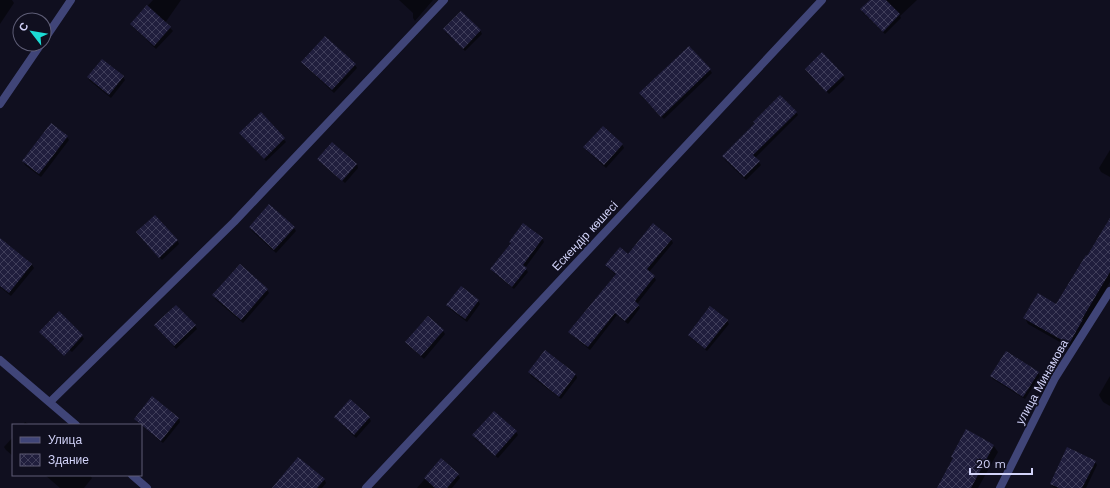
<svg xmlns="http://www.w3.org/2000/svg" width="1110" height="488" font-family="'Work Sans',sans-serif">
  <defs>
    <pattern id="building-cross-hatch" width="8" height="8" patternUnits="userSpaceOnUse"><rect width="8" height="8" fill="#201e3d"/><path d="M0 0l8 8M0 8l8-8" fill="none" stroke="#403e5a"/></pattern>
  </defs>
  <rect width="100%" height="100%" fill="#100f1f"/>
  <!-- shadow -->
  <g fill="#0007">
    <polygon points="0,0 12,0 14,3 0,24"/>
    <polygon points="153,0 181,0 165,23 173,31 156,49 133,27 131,24"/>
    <polygon points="399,0 433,0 415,21 413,18 413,13"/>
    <polygon points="871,0 917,0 900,16 901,18 885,34 863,13 861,10"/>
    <polygon points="444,30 480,30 482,34 465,51 446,33"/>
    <polygon points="689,48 710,70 712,73 664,119 642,97 641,94"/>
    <polygon points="302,62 355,65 357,68 334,93 304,65"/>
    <polygon points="808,72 843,76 845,79 829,94"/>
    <polygon points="123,77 125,80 111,98 90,81 88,78"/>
    <polygon points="796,112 798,115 755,158 761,165 746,180 725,160 724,157 755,124 754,122"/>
    <polygon points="261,113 286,142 266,161 242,136 240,133"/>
    <polygon points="52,125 67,137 69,140 41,177 25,165 23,161"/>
    <polygon points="622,144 624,148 606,168 586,150 585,147"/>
    <polygon points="1110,150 1110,177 1101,172 1099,168"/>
    <polygon points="321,162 357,164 358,168 345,183"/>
    <polygon points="1110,220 1110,282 1085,324 1072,349 1028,324 1025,318 1056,305"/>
    <polygon points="250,228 294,228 296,231 276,253 252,231"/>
    <polygon points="137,233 177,240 179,244 162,260"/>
    <polygon points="542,238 544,242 525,268 528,272 514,289 493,272 491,269 512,244 510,242"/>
    <polygon points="0,239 32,265 34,268 11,296 0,287"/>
    <polygon points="671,239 673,243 649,272 654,277 656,280 637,304 640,308 628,324 617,315 590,350 572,335 570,332 616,275 608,268 606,265 628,255"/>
    <polygon points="461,288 478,301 480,304 467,322 449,308 447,305"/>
    <polygon points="267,290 269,293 243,323 215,299 214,295"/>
    <polygon points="59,313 82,336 84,339 72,352 61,343 56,349 42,335 40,332"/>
    <polygon points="727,321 729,324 707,351 691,338 689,335"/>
    <polygon points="156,326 195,326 197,329 176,349"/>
    <polygon points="443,331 445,334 424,359 408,345 407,342"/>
    <polygon points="545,352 576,375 577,378 561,399 531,376 529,372"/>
    <polygon points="1038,373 1040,376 1025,399 993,379 991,376"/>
    <polygon points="1110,376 1110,406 1103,402 1099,395"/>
    <polygon points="494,412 516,432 518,435 498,458 475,439 473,435"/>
    <polygon points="335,417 369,418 371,421 356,438 337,420"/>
    <polygon points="179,418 180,422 163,443 137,422 135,419"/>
    <polygon points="25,422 30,425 23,425"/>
    <polygon points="13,437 13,456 6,450 4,447"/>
    <polygon points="993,445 998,452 978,488 938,488 953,459 952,457"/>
    <polygon points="441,460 458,475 460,478 452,488 417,488"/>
    <polygon points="1095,462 1097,465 1086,488 1056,488 1053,487 1051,484"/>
    <polygon points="45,475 90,475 92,478 84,488 60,488"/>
    <polygon points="324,479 326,483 322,488 274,488"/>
  </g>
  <!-- building -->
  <g fill="url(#building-cross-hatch)">
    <polygon points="870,0 886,0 900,14 883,32 860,9"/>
    <polygon points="147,5 171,27 154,46 130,24"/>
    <polygon points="461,11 481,30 463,49 443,29"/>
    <polygon points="325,36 356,64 332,90 301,62"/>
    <polygon points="689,46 711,69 661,117 639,93"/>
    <polygon points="822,52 844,75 826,92 805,69"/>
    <polygon points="102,59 124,76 109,95 87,77"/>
    <polygon points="780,95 797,112 753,155 760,161 744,177 722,156 755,123 753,122"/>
    <polygon points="261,112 285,138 264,159 239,133"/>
    <polygon points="51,123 68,136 39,174 22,161"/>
    <polygon points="603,126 623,144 604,165 583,147"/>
    <polygon points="332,142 357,164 342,181 317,159"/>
    <polygon points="269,204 295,227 274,250 249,227"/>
    <polygon points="155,215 178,240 159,258 136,232"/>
    <polygon points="1110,218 1110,272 1082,319 1083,319 1069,344 1023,318 1038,293 1056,304 1086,255 1087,256"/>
    <polygon points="523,223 543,238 523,265 527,268 512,287 490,269 511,243 509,242"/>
    <polygon points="653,223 672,239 647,269 655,276 635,301 639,305 625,321 615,313 588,347 568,332 616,274 605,265 620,247 628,254"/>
    <polygon points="0,238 32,264 9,293 0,286"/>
    <polygon points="240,264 268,289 241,320 212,295"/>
    <polygon points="461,286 479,300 465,319 446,305"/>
    <polygon points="176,305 196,325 174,346 154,325"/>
    <polygon points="710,306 728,320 705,349 688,335"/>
    <polygon points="59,311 83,335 64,356 39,332"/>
    <polygon points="428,316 444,330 421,356 405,342"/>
    <polygon points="545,350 576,374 559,397 528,372"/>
    <polygon points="1006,351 1039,372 1023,397 990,376"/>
    <polygon points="152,396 179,418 161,441 134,419"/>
    <polygon points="350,399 370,417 354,435 334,417"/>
    <polygon points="494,411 517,431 495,456 472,435"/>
    <polygon points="966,429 994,445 971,488 937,488 953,458 951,457"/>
    <polygon points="1067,447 1096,461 1082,488 1059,488 1050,484"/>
    <polygon points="298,457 325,479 317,488 272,488"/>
    <polygon points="441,458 459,474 447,488 435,488 424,478"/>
  </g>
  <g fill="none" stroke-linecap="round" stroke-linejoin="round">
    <!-- street -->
    <g stroke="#404578" stroke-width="8">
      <polyline points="44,40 71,0"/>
      <polyline points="0,104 41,44"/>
      <polyline points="0,360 76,425"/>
      <polyline points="50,402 234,222 444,0"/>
      <polyline points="132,475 147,488"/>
      <polyline points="366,488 822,0"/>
      <polyline points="1000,488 1055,378 1110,291"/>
    </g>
  </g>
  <g text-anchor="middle" stroke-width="3.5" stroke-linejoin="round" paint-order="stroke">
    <!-- street labels -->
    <g font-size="12" fill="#d2d3f9" stroke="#100f1f">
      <text transform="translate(585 236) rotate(-47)" y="4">Ескендір көшесі</text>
      <text transform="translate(1042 382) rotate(-61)" y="4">улица Минамова</text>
    </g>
  </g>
  <!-- legend -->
  <rect x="12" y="424" width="130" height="52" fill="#100f1f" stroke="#5e5d76"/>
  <rect x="20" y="437" width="20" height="6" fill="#404578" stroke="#5e5d76"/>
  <text x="48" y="444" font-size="12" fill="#d2d3f9">Улица</text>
  <rect x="20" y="454" width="20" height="12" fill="url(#building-cross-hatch)" stroke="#5e5d76"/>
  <text x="48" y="464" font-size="12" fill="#d2d3f9">Здание</text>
  <!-- north arrow -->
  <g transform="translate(32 32) rotate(301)"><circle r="19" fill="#100f1f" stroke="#5e5d76"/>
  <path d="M0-3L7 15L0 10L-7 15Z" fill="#1cdcd5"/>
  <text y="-6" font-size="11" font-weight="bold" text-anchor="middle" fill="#d2d3f9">С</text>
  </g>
  <!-- scale -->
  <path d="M970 468v6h62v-6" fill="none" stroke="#d2d3f9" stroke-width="2"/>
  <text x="976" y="468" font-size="12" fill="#d2d3f9" stroke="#100f1f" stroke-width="3" paint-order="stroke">20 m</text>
</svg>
